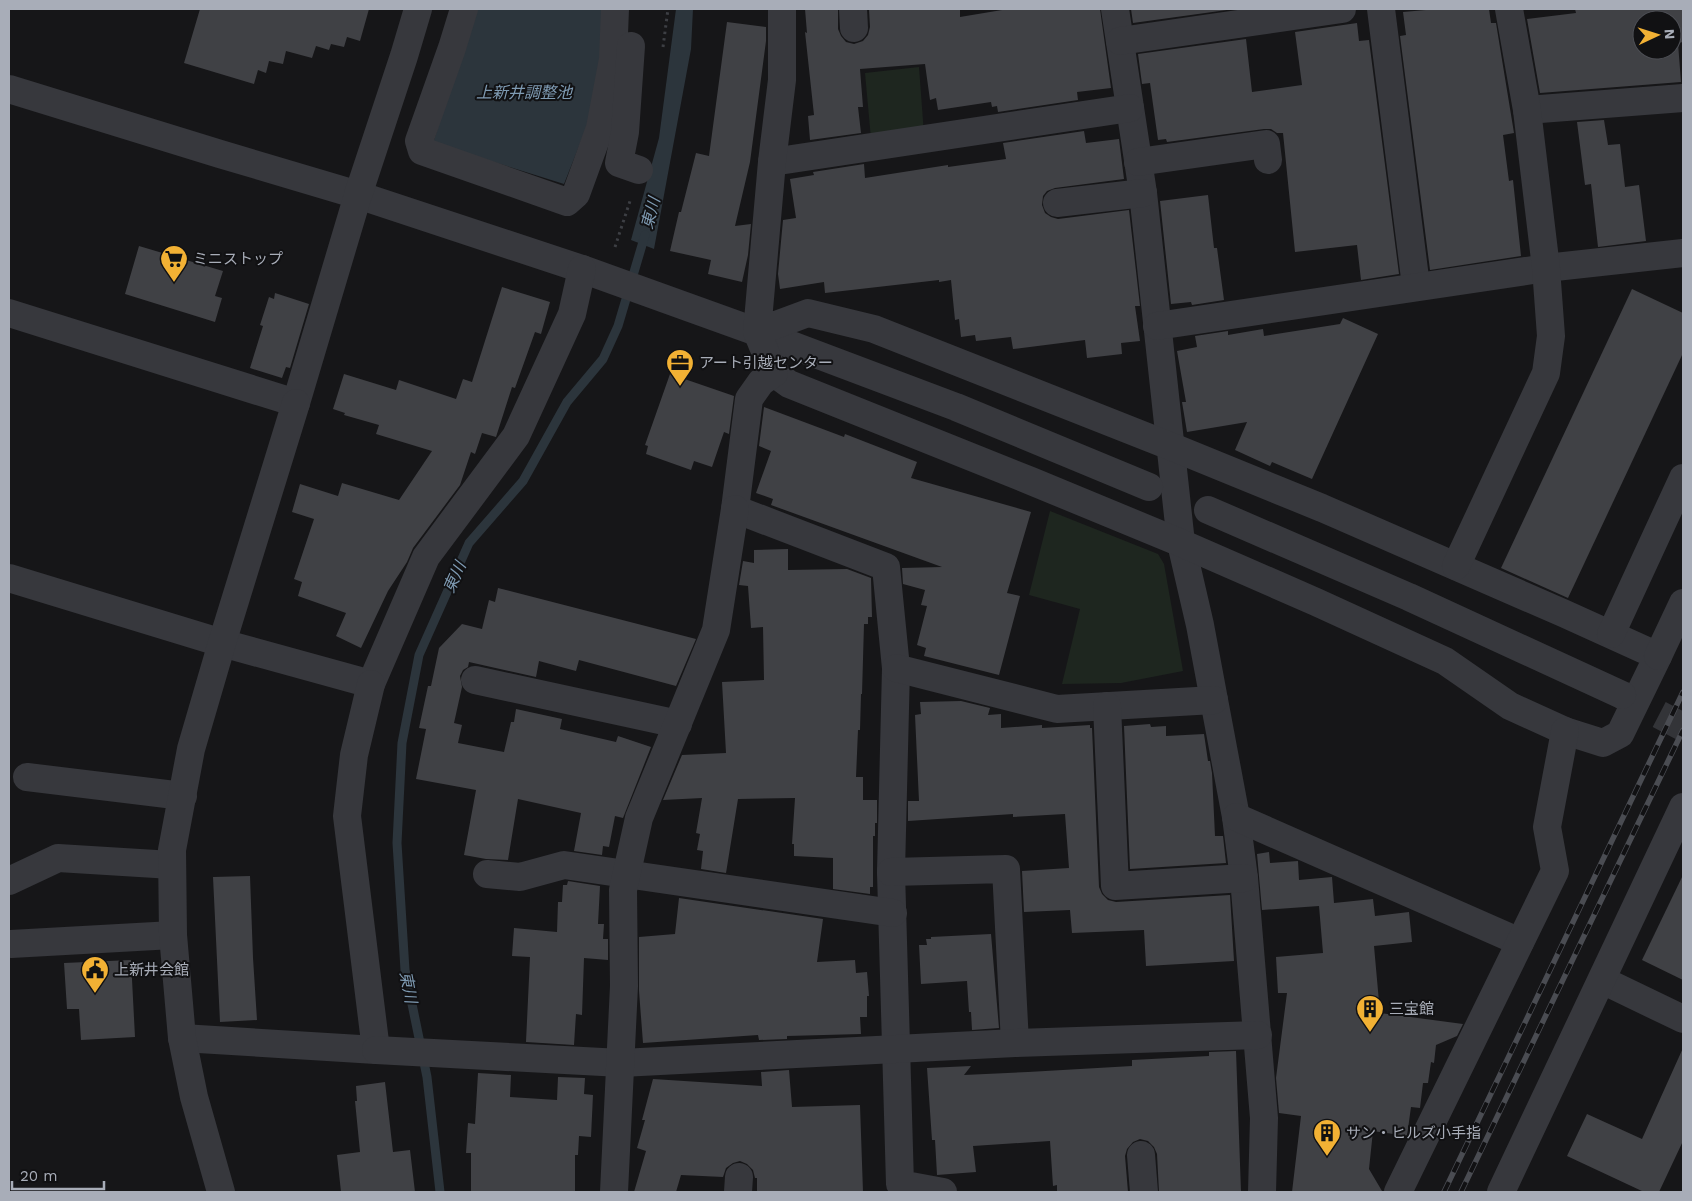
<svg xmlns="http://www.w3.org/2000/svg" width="1692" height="1201" font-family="'Work Sans','Noto Sans JP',sans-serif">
  <rect width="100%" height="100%" fill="#161618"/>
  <!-- green -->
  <g fill="#1e261f">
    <polygon points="919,67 924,134 871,139 865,73"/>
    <polygon points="1050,511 1158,554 1164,564 1183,671 1121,683 1062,684 1080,609 1029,595"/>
  </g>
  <!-- water -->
  <g fill="#2c353c">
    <polygon points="475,9 606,9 593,111 564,184 433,143"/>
    <polygon points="676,9 693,9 691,49 654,249 631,240 659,138"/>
  </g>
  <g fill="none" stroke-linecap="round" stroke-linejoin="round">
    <!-- stream -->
    <polyline stroke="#2c353c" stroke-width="9" points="440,1192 427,1077 405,970 397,843 402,743 419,655 469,543 523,481 567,402 603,359 618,326 645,235"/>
  </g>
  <!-- building -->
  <g fill="#404145" fill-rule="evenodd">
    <polygon points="200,9 369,9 360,41 347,37 344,47 331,44 329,50 316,46 312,58 286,51 283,64 269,61 266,73 258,70 254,84 184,63"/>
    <polygon points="805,9 838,9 838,29 841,36 846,42 854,44 863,41 868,35 870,27 869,9 960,9 960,17 1008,9 1100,9 1111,88 1077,92 1078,100 998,112 997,106 992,107 991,102 938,110 936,98 930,100 925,64 860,69 863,107 858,107 861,133 810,140 808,116 814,115 805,32 807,33"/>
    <polygon points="1131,9 1234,9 1133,23"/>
    <polygon points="1437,9 1489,9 1491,23 1496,23 1514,133 1503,135 1509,181 1513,180 1521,256 1430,270 1400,36 1406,35 1403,12"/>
    <path d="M1575,9h108v33l-5,1 3,39 -141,11 -13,-74 49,-6zM1642,20h30v30h-30z"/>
    <polygon points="727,22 766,27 766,41 750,162 735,226 751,224 748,255 742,282 708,274 711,260 670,251 679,212 681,212 696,153 709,156"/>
    <polygon points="1357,23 1359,41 1369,40 1399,274 1361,280 1357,245 1295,252 1283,133 1277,133 1271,129 1264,129 1167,142 1166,139 1158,140 1150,83 1142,84 1138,54 1246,39 1252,92 1302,85 1295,32"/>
    <polygon points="1604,120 1608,145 1620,144 1625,187 1639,185 1646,241 1598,247 1591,184 1585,185 1577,122"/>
    <polygon points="1084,131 1086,143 1119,139 1124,179 1055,188 1047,191 1043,196 1042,205 1045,213 1051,217 1058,219 1129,210 1140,306 1135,306 1140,341 1121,343 1122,354 1087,358 1085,340 1013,349 1011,337 976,341 975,335 961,337 959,319 955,320 951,280 939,282 939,280 825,293 824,282 780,289 778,274 783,220 796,218 790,179 814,175 813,172 864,164 865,178 948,165 948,167 1006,159 1003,143"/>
    <polygon points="1208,195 1214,248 1217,248 1224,300 1192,305 1191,302 1171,304 1160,201"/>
    <polygon points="139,246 223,271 215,296 222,298 215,322 125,294"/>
    <polygon points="502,287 550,302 541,334 535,332 515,388 512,387 496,437 482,433 475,454 471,452 460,485 413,548 407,562 388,591 361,648 336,636 346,613 298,596 302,582 294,579 314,519 292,512 300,484 338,496 342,483 399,500 432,451 376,434 379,425 344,415 345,413 333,409 344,374 396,390 399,380 456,399 463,379 472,382"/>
    <polygon points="1632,289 1683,313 1683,353 1568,598 1501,568"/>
    <polygon points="275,293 309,304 290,368 286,367 282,378 250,368 263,326 260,325 269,297 274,299"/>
    <polygon points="1343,318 1378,334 1312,479 1272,462 1270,466 1235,450 1247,422 1187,432 1182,402 1186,402 1177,351 1197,347 1195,336 1228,331 1228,335 1263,329 1264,336 1340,324"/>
    <polygon points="670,374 734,396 729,434 724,432 712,467 694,461 691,470 646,454 648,446 645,445"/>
    <polygon points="764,407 844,437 845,434 917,462 911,478 1031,512 1007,593 1020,596 999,675 924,656 926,648 917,645 927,606 921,605 925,590 903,584 902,568 942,567 771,505 773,499 756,493 771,451 759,446"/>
    <polygon points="788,549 788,570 847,569 871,578 872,617 868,617 868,624 864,624 862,694 861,694 860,730 858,730 856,777 863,777 863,800 877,800 877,823 875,823 875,836 873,836 873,887 870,887 870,894 833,889 833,858 794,856 794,844 792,844 795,798 738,799 726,873 701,869 703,851 697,850 700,834 696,833 702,798 663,800 682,755 726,753 722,682 764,680 763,627 751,628 748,586 739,585 743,561 754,563 754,550"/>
    <polygon points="498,588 696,639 676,686 579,660 576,671 539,661 536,677 469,662 468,667 463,670 460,676 462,687 454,723 462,725 458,743 504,752 511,722 514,722 516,709 562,719 560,729 616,742 618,736 651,747 623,818 615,816 609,847 603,846 602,855 574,851 581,813 518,799 508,860 486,859 464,855 476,790 416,779 426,729 419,728 428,686 431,686 439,648 462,624 482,629 489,600 495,602"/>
    <polygon points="961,701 990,708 988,715 1001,714 1001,728 1042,725 1042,728 1090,725 1090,728 1092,728 1099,887 1102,894 1108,900 1116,902 1230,895 1234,961 1146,966 1144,930 1072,933 1070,910 1024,912 1022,871 1069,868 1065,814 1013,817 1013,814 908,821 908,801 919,801 915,715 921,714 920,702"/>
    <polygon points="1150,724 1151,727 1166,726 1166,736 1204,734 1208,761 1210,761 1212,773 1215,836 1223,836 1226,863 1130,869 1124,726"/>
    <polygon points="1269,852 1270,863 1298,861 1299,880 1332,877 1334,903 1373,899 1375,916 1409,912 1412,942 1374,946 1380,1013 1463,1024 1457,1036 1436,1045 1434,1063 1431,1062 1428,1083 1423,1083 1420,1108 1411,1107 1407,1136 1373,1131 1369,1169 1382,1191 1292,1192 1301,1116 1279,1113 1276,1078 1287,993 1278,993 1276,957 1323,953 1319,906 1262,910 1257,854"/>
    <polygon points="1683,875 1683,980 1642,960"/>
    <polygon points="250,876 253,958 257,1020 220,1022 213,877"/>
    <polygon points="568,881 600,886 598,924 604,924 603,939 608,939 608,960 584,958 582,1015 576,1014 574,1045 526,1042 530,957 512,956 514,928 557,932 558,902 562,902 563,885 567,885"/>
    <polygon points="679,898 823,919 817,962 855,960 856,973 867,972 869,996 867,996 867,1017 860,1017 861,1034 787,1036 787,1039 759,1040 758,1035 643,1043 639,991 639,937 675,934"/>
    <polygon points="991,934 999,1028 972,1030 971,1012 969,1012 967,981 921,984 919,945 927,945 926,939 931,939 931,937"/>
    <polygon points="131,960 135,1037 81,1040 79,1009 67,1009 64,963"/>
    <polygon points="1683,1048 1683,1141 1659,1192 1644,1192 1567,1156 1587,1114 1642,1139"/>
    <polygon points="1236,1051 1241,1192 1159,1192 1157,1154 1154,1147 1148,1141 1140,1139 1133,1142 1127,1149 1125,1156 1128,1192 1057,1192 1057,1185 1053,1186 1050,1141 973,1146 976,1172 937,1175 935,1140 932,1140 927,1068 971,1066 964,1075 1028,1072 1132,1066 1132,1060 1209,1056 1209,1052"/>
    <polygon points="789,1070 792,1107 860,1105 863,1192 757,1192 757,1178 755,1178 753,1170 747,1164 740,1161 733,1163 726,1168 723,1177 681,1175 676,1192 634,1192 646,1151 637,1148 645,1120 642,1120 653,1079 762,1086 761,1072"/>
    <polygon points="478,1073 511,1075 510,1097 557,1100 558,1077 585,1078 584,1094 593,1095 591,1137 579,1136 578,1155 575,1155 575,1192 471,1192 471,1153 466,1153 468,1123 475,1124"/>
    <polygon points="385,1082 393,1152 410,1150 415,1192 341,1192 337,1155 360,1152 355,1101 357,1101 356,1086"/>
  </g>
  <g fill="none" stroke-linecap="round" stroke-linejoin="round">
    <!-- minor-tunnel -->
    <polyline stroke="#333438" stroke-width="28" stroke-dasharray="28 14" stroke-linecap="butt" points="1622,695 1683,727"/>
    <!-- path -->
    <g stroke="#3d3f44" stroke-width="3" stroke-dasharray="2.5 4" stroke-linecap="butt">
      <polyline points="663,47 668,9"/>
      <polyline points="615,247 631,198"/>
    </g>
    <!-- minor -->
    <g stroke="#37383d" stroke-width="28">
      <polyline points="464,9 452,48 419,141 422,151 567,202 576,194 600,128 613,59 615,9"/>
      <polyline points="853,9 854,28"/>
      <polyline points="1115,9 1143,193 1181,543 1200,625 1214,700 1236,817 1244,878 1264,1118 1262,1192"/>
      <polyline points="1381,9 1416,286"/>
      <polyline points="1120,41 1342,9"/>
      <polyline points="631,46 625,132 619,163 639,170"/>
      <polyline points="9,89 220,154 358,195 582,269 757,332 956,407 1149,487"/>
      <polyline points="1527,110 1683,98"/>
      <polyline points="772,162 1130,108"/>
      <polyline points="1138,162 1266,144 1268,160"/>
      <polyline points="1057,203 1143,193"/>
      <polyline points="9,313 296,403 358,195 404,56 418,9"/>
      <polyline points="1157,326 1546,268 1683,253"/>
      <polyline points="757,332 808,313 874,329 1170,446 1322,508 1563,613 1658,656 1620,734 1603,743 1565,731 1510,706 1445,661 1316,602 1181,543 1031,481 789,384 774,373 757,332 772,162 782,80 782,9"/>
      <polyline points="774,373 761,382 749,399 735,509 886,567 896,668 891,872 900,1184 943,1192"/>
      <polyline points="1208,510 1409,597 1622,695"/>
      <polyline points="1456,566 1546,373 1551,336 1546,268 1527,110 1509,9"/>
      <polyline points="9,578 222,643 371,684 426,557 516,436 572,314 582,269"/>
      <polyline points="1611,634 1683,478"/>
      <polyline points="1658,656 1683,603"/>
      <polyline points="896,668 1057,709 1214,700"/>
      <polyline points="475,680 678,724"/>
      <polyline points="1107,706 1115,886 1244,878"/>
      <polyline points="27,777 183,796"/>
      <polyline points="1236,817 1520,942"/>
      <polyline points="891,872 1006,869 1015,1043"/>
      <polyline points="487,874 520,877 564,865 893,913"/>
      <polyline points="9,881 58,858 172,865"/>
      <polyline points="11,944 173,935"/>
      <polyline points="1602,980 1683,1019"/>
      <polyline points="182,1038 376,1050 347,816 354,755 371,684"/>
      <polyline points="376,1050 621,1063 1015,1043 1258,1035"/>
      <polyline points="1141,1155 1144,1192"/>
      <polyline points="221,1192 194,1097 182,1038 173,935 172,850 191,749 222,643 296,403"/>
      <polyline points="614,1192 624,986 623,890 639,818 716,630 735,509"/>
      <polyline points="738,1192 739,1177"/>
      <polyline points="1398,1192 1555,871 1547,827 1565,731"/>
      <polyline points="1501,1192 1683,807"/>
    </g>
    <defs>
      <g id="rail">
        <polyline points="1444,1192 1683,692"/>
        <polyline points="1461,1192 1683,730"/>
      </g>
    </defs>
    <!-- rail casing -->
    <use href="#rail" stroke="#4a4c52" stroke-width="5.5"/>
    <!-- rail -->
    <use href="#rail" stroke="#111113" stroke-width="4" stroke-dasharray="11" stroke-linecap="butt"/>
  </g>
  <!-- icons -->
  <defs>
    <symbol id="supermarket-pin" viewBox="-11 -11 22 30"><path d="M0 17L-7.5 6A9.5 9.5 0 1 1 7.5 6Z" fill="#f2b134" stroke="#111113"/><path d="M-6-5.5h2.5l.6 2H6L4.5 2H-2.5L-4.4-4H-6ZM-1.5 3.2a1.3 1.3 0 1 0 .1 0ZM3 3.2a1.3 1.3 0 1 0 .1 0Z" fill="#111"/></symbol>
    <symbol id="office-pin" viewBox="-11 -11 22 30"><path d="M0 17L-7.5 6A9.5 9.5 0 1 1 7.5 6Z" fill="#f2b134" stroke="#111113"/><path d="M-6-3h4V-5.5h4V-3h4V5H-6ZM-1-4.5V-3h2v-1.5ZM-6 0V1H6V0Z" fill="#111"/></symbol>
    <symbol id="civic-pin" viewBox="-11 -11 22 30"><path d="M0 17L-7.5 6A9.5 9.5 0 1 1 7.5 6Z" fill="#f2b134" stroke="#111113"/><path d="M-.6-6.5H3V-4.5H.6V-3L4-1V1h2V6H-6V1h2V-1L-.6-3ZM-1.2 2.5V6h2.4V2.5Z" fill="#111"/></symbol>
    <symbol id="building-pin" viewBox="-11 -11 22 30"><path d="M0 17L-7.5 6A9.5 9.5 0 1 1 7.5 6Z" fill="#f2b134" stroke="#111113"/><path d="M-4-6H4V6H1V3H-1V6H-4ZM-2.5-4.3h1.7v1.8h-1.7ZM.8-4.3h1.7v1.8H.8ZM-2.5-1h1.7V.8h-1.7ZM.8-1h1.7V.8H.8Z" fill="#111"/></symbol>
  </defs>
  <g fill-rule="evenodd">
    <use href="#supermarket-pin" x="158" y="243" width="32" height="43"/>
    <use href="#office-pin" x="664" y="347" width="32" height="43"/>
    <use href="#civic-pin" x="79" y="954" width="32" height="43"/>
    <use href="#building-pin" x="1354" y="993" width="32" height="43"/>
    <use href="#building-pin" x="1311" y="1117" width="32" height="43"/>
  </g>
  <g text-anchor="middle" stroke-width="4" stroke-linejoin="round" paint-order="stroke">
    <!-- poi labels -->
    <g font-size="15" fill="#a8adb8" stroke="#111113" text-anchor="start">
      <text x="193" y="264">ミニストップ</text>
      <text x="699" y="368">アート引越センター</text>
      <text x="114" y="975">上新井会館</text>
      <text x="1389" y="1014">三宝館</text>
      <text x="1346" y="1138">サン・ヒルズ小手指</text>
    </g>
    <!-- water labels -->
    <g font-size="16" font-style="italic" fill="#7f9bb3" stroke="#111113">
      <text x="524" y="98">上新井調整池</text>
      <text transform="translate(650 213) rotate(-75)" y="6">東川</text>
      <text transform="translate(454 577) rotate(-66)" y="6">東川</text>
      <text transform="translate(409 987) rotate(79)" y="6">東川</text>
    </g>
  </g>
  <!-- border -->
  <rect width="1692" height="1201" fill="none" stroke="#a8adb8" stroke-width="20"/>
  <!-- north arrow -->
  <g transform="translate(1657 35) rotate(86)"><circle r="24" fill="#111113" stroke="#4d4f55"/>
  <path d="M0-4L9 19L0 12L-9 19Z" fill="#f2b134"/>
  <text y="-8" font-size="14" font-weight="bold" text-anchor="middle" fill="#a8adb8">N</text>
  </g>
  <!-- scale -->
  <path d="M12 1181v8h92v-8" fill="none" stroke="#a8adb8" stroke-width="2.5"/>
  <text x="20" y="1181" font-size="15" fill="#a8adb8" stroke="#111113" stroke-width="4" paint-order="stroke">20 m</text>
</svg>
